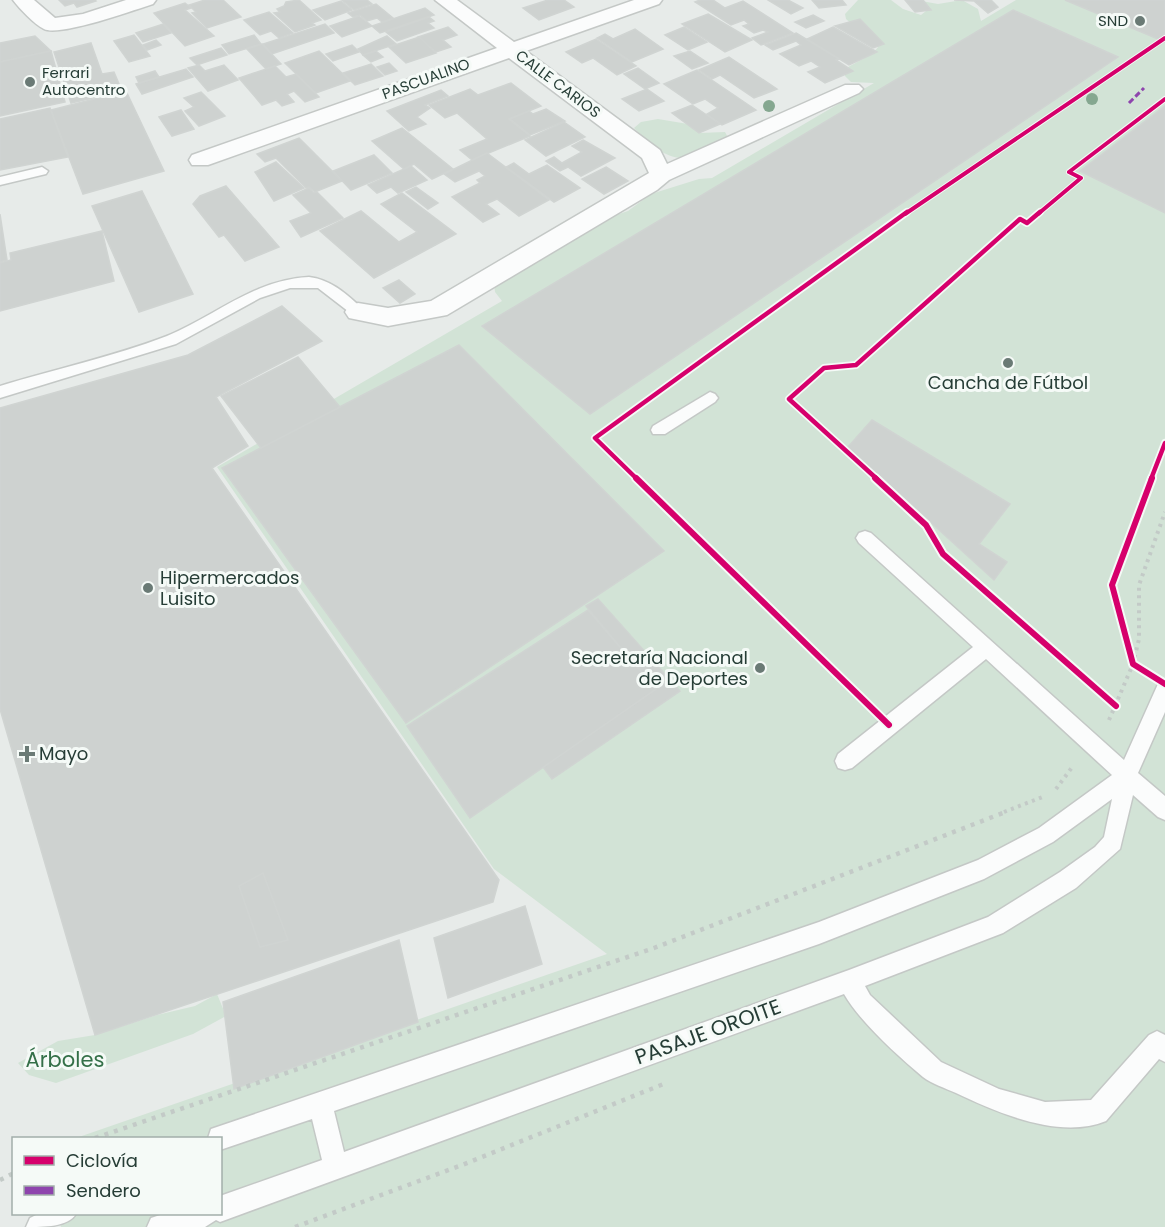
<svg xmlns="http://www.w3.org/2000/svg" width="1165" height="1227" font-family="Poppins,sans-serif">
  <rect width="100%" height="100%" fill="#e7ebe9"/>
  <!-- green -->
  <g fill="#d2e3d6">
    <path d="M858,0h33l12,9 18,6 5,-4 -1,-5 -9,-6 22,4 24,-4 16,9 3,12 35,-21h149v1227h-1104l-3,-13h162v-76h-144l531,-184 -113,-85 -277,-402 285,-166 -7,-9 -1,-9 95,-59 39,-13 23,-17 48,-15 13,-1 162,-95 -23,-1 -6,-6 -1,-6c10,-8 28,-13 34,-23l-32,-28 -1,-5z"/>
    <path d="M658,119l30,5 11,9 26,-1 7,13c-47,18 -61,22 -98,-17l7,-6z"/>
    <polygon points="217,994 226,1016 193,1034 56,1083 29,1075 18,1063 58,1041 95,1035 157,1015 195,1006"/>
  </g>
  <!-- building -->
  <g fill="#ced2d0" stroke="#d0d4d2" stroke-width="1.5">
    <polygon points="59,0 95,0 96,1 77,7 74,3 65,6"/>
    <polygon points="205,0 223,0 241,17 207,28 192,13 196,12 189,5"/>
    <polygon points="299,0 321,20 312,23 315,25 295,32 274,13 280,12 277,9 284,6 286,2"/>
    <polygon points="342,0 367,0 372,4 354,10"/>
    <polygon points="548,0 564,0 574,7 539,20 523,8"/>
    <polygon points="700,0 713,0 725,8 743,1 793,33 761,45 752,38 768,32 763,30 754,33 743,26 749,24 744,20 731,25 695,2"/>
    <polygon points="768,0 788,0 803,8 791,14"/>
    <polygon points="812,0 842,0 846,5 819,8"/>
    <polygon points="905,0 923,0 931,10 915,12"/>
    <polygon points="954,0 991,0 998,7 988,13 974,1"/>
    <polygon points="1065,0 1165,0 1165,42"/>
    <polygon points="341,1 352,10 325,20 313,10"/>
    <polygon points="185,3 191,8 185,10 214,36 185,46 154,13"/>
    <polygon points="376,4 393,18 382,22 377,18 367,21 360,15 353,17 348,13"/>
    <polygon points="425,8 434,15 380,33 372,26"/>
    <polygon points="1013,10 1118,57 590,414 482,326"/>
    <polygon points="269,12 293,33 279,38 271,31 260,35 244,20"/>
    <polygon points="708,14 752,40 725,52 682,24"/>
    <polygon points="813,15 824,21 806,28 795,22"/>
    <polygon points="359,16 372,26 342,37 330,26"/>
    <polygon points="429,17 434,21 428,23 434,28 397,41 386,32"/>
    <polygon points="860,19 884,44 873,48 835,26"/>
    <polygon points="163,24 171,33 143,42 136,33"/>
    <polygon points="325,24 334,33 272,54 263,44"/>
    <polygon points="448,27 457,35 443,40 451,47 436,52 418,37"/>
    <polygon points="684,27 707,42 688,50 665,35"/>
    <polygon points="833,27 877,52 849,65 807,39"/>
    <polygon points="635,29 663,49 632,62 597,38 605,34 613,39"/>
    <polygon points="796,33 839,59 836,60 853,71 825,83 808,72 820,67 811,61 799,66 780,54 801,45 796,41 773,50 765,45"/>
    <polygon points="134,35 150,56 129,62 114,41"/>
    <polygon points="254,35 261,44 229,54 222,45"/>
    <polygon points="35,36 51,51 0,62 0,43"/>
    <polygon points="387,36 396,44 363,55 358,49"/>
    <polygon points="419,37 436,53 406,63 389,47"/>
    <polygon points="596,39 636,66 617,75 593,58 582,63 566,52"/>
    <polygon points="156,40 161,45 147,50 143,45"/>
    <polygon points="91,43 102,74 114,72 122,91 71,103 54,52"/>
    <polygon points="262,44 281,64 266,69 247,49"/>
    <polygon points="352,45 359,52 333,61 326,54"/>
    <polygon points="221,48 227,55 197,65 190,58"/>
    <polygon points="51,51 65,102 0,116 0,62"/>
    <polygon points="319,51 350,81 316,93 285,63"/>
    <polygon points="376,51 383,57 371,62 363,55"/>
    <polygon points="690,51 708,63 692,69 674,56"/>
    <polygon points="729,57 777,89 754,98 720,75 712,79 699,70"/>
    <polygon points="389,63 397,71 385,75 377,67"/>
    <polygon points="371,64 383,76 355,85 343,73"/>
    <polygon points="199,65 205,71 224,65 238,80 208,91 188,68"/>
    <polygon points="275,66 286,77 296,74 319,97 305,102 294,91 287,94 294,102 282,106 276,100 262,105 239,78"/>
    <polygon points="638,68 659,83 645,89 624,74"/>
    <polygon points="186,69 193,77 142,94 136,84"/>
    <polygon points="697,70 756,110 722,125 707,114 718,108 705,99 693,104 664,84"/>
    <polygon points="155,71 159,77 139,83 136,77"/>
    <polygon points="511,83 541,106 509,119 530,136 472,160 460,150 487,139 457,113 445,118 429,105 470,89 478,95"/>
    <polygon points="647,89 664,101 639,111 622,99"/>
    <polygon points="441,90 448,96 425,105 430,108 417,117 426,124 409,131 387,111"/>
    <polygon points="126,91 164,171 83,194 51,110"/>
    <polygon points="201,92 225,116 199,126 185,111 194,107 184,98"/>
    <polygon points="692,105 720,124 699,133 672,113"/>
    <polygon points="1165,106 1165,213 1080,171"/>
    <polygon points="50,108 68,157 0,170 0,119"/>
    <polygon points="546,109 565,121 530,135 510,119 529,111 533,114"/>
    <polygon points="181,110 194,129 172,136 159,117"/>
    <polygon points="564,122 585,137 546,156 525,140"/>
    <polygon points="402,128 453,169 432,179 414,164 404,169 372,141"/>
    <polygon points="299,138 342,181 315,192 309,187 306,188 276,158 265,162 257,154"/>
    <polygon points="583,140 615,158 581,176 568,167 560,171 546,161 554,157 562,163 582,152 572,146"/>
    <polygon points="487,153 549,200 519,216 497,199 486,204 499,214 483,222 452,197 480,183 477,180 485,176 479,171 455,182 444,174"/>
    <polygon points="374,155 392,173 351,190 333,171"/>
    <polygon points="276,162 304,188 274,201 255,172"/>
    <polygon points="514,163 529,174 547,165 580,188 554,202 506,167"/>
    <polygon points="411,166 427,180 398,193 391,187 377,193 368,185"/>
    <polygon points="606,167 628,181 604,194 582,179"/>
    <polygon points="226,186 279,247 245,261 224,235 219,237 193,204 200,196"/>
    <polygon points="416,187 438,203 428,209 406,192"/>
    <polygon points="309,188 314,193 317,192 343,218 301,237 290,221 311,213 293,195"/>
    <polygon points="142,191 193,294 139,312 92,206"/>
    <polygon points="402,193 456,234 374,278 320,231 361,211 399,242 417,232 381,204"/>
    <polygon points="0,214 7,260 0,262"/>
    <polygon points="102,231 114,281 0,311 0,263 11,260 10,253"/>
    <polygon points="399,280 415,294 400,303 383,288"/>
    <polygon points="282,306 322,341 216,397 248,446 212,468 499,880 493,902 95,1035 0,709 0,408 188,355"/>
    <polygon points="459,345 664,551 406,723 222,468"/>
    <polygon points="298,357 340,407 261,448 221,396"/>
    <polygon points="872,420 1010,504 979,544 1007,562 994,580 848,447"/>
    <polygon points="598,599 680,691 552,779 543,767 656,689 586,606"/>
    <polygon points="588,610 656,689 470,818 407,726"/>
    <polygon points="263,873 288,940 260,947 239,886"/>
    <polygon points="525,906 542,964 448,998 434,938"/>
    <polygon points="399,940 418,1022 234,1089 223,1002"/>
  </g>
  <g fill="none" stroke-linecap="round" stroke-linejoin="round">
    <defs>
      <g id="service">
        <polygon points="42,167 48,171 46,174 0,185 0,177"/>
        <path d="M309,277c23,3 37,17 54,32v6h-10l-35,-27h-28l-30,10 -84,46 -176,54v-12c55,-17 113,-29 167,-50 49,-20 86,-56 142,-59z"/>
        <polygon points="710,392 715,394 718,398 715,402 665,434 653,434 651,430 653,426"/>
        <path d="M865,531l6,2 253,227 34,-76 7,-3v31l-27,61 27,23v24l-7,-3 -25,-22 -13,54 -44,39 -73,45 -138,53 5,9 71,67 58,27 46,13 46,-2 58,-65 8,-4 8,4v27l-6,-3 -53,62c-46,19 -108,-8 -150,-28 -11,-5 -24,-9 -33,-16 -26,-22 -62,-54 -79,-83l-624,228 -4,-2 -11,7h-58l4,-9 12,-4h57v-18l102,-36 -10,-41 -92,31v-12h-12l3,-9 608,-207 159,-62 61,-32 73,-53 -126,-116 -134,109 -7,2 -7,-2 -3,-7 3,-7 135,-107 -114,-104 -3,-5 3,-5zM1112,799l-8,38 -9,10 -35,25 -72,45 -139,53 -505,182 -10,-41 485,-167 165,-65 69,-37z"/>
        <path d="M38,1214h38c-8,13 -32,13 -50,13l4,-9z"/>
      </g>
      <g id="minor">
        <path d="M13,0h21l21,18 28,-4 43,-14h30l-3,4c-19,6 -94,33 -109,25 -10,-5 -24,-20 -31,-29z"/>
        <polygon points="435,0 457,0 514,42 634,0 662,0 659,4 526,51 660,150 667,164 845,85 859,85 863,89 859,93 669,180 657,190 447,315 388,326 349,318 345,312 349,306 358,303 388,308 431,301 649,173 642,158 509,58 208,165 192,165 189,160 192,155 497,48"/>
      </g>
    </defs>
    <!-- service casing -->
    <use href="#service" stroke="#c4c8c6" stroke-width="3"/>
    <!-- minor casing -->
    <use href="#minor" stroke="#c4c8c6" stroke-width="3"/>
    <!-- path-far1 -->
    <g stroke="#c3cac7" stroke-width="4" stroke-dasharray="3 4.5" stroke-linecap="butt">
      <polyline points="1109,720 1133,664 1139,639 1139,585 1165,512"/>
      <polyline points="1056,789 1073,766"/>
      <polyline points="1004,812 1045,796"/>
    </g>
    <!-- path -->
    <g stroke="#c3cac7" stroke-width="4.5" stroke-dasharray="4 6" stroke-linecap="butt">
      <polyline points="95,1138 654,948 1008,811"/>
      <polyline points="0,1180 14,1173"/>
      <polyline points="295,1227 462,1165 666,1083"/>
    </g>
    <!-- service -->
    <use href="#service" fill="#fbfcfc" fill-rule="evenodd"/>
    <!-- minor -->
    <use href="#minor" fill="#fbfcfc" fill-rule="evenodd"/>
    <!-- quiet -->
    <polyline stroke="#8e44ad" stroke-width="3" stroke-dasharray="6 3" stroke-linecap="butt" points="1129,103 1144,88"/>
    <defs>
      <g id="cycleway-far2">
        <polyline points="905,214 1165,38"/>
        <polyline points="1038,214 1081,178 1069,172 1165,99"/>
      </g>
      <g id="cycleway-far1">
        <polyline points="637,479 595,438 907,212"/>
        <polyline points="877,479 789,399 824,368 856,365 1020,219 1027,223 1040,212"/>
        <polyline points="1151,479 1165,443"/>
      </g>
      <g id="cycleway">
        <polyline points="636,478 889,725"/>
        <polyline points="875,478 926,525 943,554 1116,706"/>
        <polyline points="1152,478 1112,585 1133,664 1165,684"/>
      </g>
    </defs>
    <!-- cycleway-far2 casing -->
    <use href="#cycleway-far2" stroke="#f5faf7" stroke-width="6"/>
    <!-- cycleway-far1 casing -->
    <use href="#cycleway-far1" stroke="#f5faf7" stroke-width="8"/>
    <!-- cycleway casing -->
    <use href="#cycleway" stroke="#f5faf7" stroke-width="10"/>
    <!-- cycleway-far2 -->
    <use href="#cycleway-far2" stroke="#d6006c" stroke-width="4"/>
    <!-- cycleway-far1 -->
    <use href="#cycleway-far1" stroke="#d6006c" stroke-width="4.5"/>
    <!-- cycleway -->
    <use href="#cycleway" stroke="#d6006c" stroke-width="6"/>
  </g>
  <!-- trees -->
  <g fill="#85a790">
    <circle cx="1092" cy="99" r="6"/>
    <circle cx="769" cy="106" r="6"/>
  </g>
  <!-- markers -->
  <g fill="#6a7a75" stroke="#f5faf7" stroke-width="2">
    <circle cx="1140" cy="21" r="6"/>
    <circle cx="30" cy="82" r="6"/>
    <circle cx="1008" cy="363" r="6"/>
    <circle cx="148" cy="588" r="6"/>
    <circle cx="760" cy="668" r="6"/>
    <path d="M24 745h6v6h6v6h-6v6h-6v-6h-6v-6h6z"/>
  </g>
  <g text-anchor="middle" stroke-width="6" stroke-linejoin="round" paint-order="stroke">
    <!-- far-poi labels -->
    <g font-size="15" fill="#263d36" stroke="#f5faf7" text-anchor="end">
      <text x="1128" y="26">SND</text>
      <text x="42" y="78" text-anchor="start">Ferrari<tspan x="42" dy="17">Autocentro</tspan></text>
    </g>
    <!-- far-street labels -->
    <g font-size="15" fill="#263d36" stroke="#f5faf7">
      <text transform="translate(426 79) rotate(-20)" y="5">PASCUALINO</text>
      <text transform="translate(558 84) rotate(37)" y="5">CALLE CARIOS</text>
    </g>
    <!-- poi labels -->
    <g font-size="18" fill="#263d36" stroke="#f5faf7" text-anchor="start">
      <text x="1008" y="389" text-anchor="middle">Cancha de Fútbol</text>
      <text x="160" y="584">Hipermercados<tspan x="160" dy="21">Luisito</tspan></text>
      <text x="748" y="664" text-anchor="end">Secretaría Nacional<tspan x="748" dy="21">de Deportes</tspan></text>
      <text x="39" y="760">Mayo</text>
    </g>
    <!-- near-street labels -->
    <g font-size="21" fill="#263d36" stroke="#f5faf7">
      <text transform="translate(708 1032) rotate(-20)" y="7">PASAJE OROITE</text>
    </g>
    <!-- near-park labels -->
    <g font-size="21" fill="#347048" stroke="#f5faf7">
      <text x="65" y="1067">Árboles</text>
    </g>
  </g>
  <!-- legend -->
  <rect x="12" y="1137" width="210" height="78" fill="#f5faf7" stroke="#a2aeaa" stroke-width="1.5"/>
  <rect x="24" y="1156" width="30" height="9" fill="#d6006c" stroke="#a2aeaa" stroke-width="1.5"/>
  <text x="66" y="1167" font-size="18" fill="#263d36">Ciclovía</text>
  <rect x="24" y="1186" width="30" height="9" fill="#8e44ad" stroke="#a2aeaa" stroke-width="1.5"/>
  <text x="66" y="1197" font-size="18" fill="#263d36">Sendero</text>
</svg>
